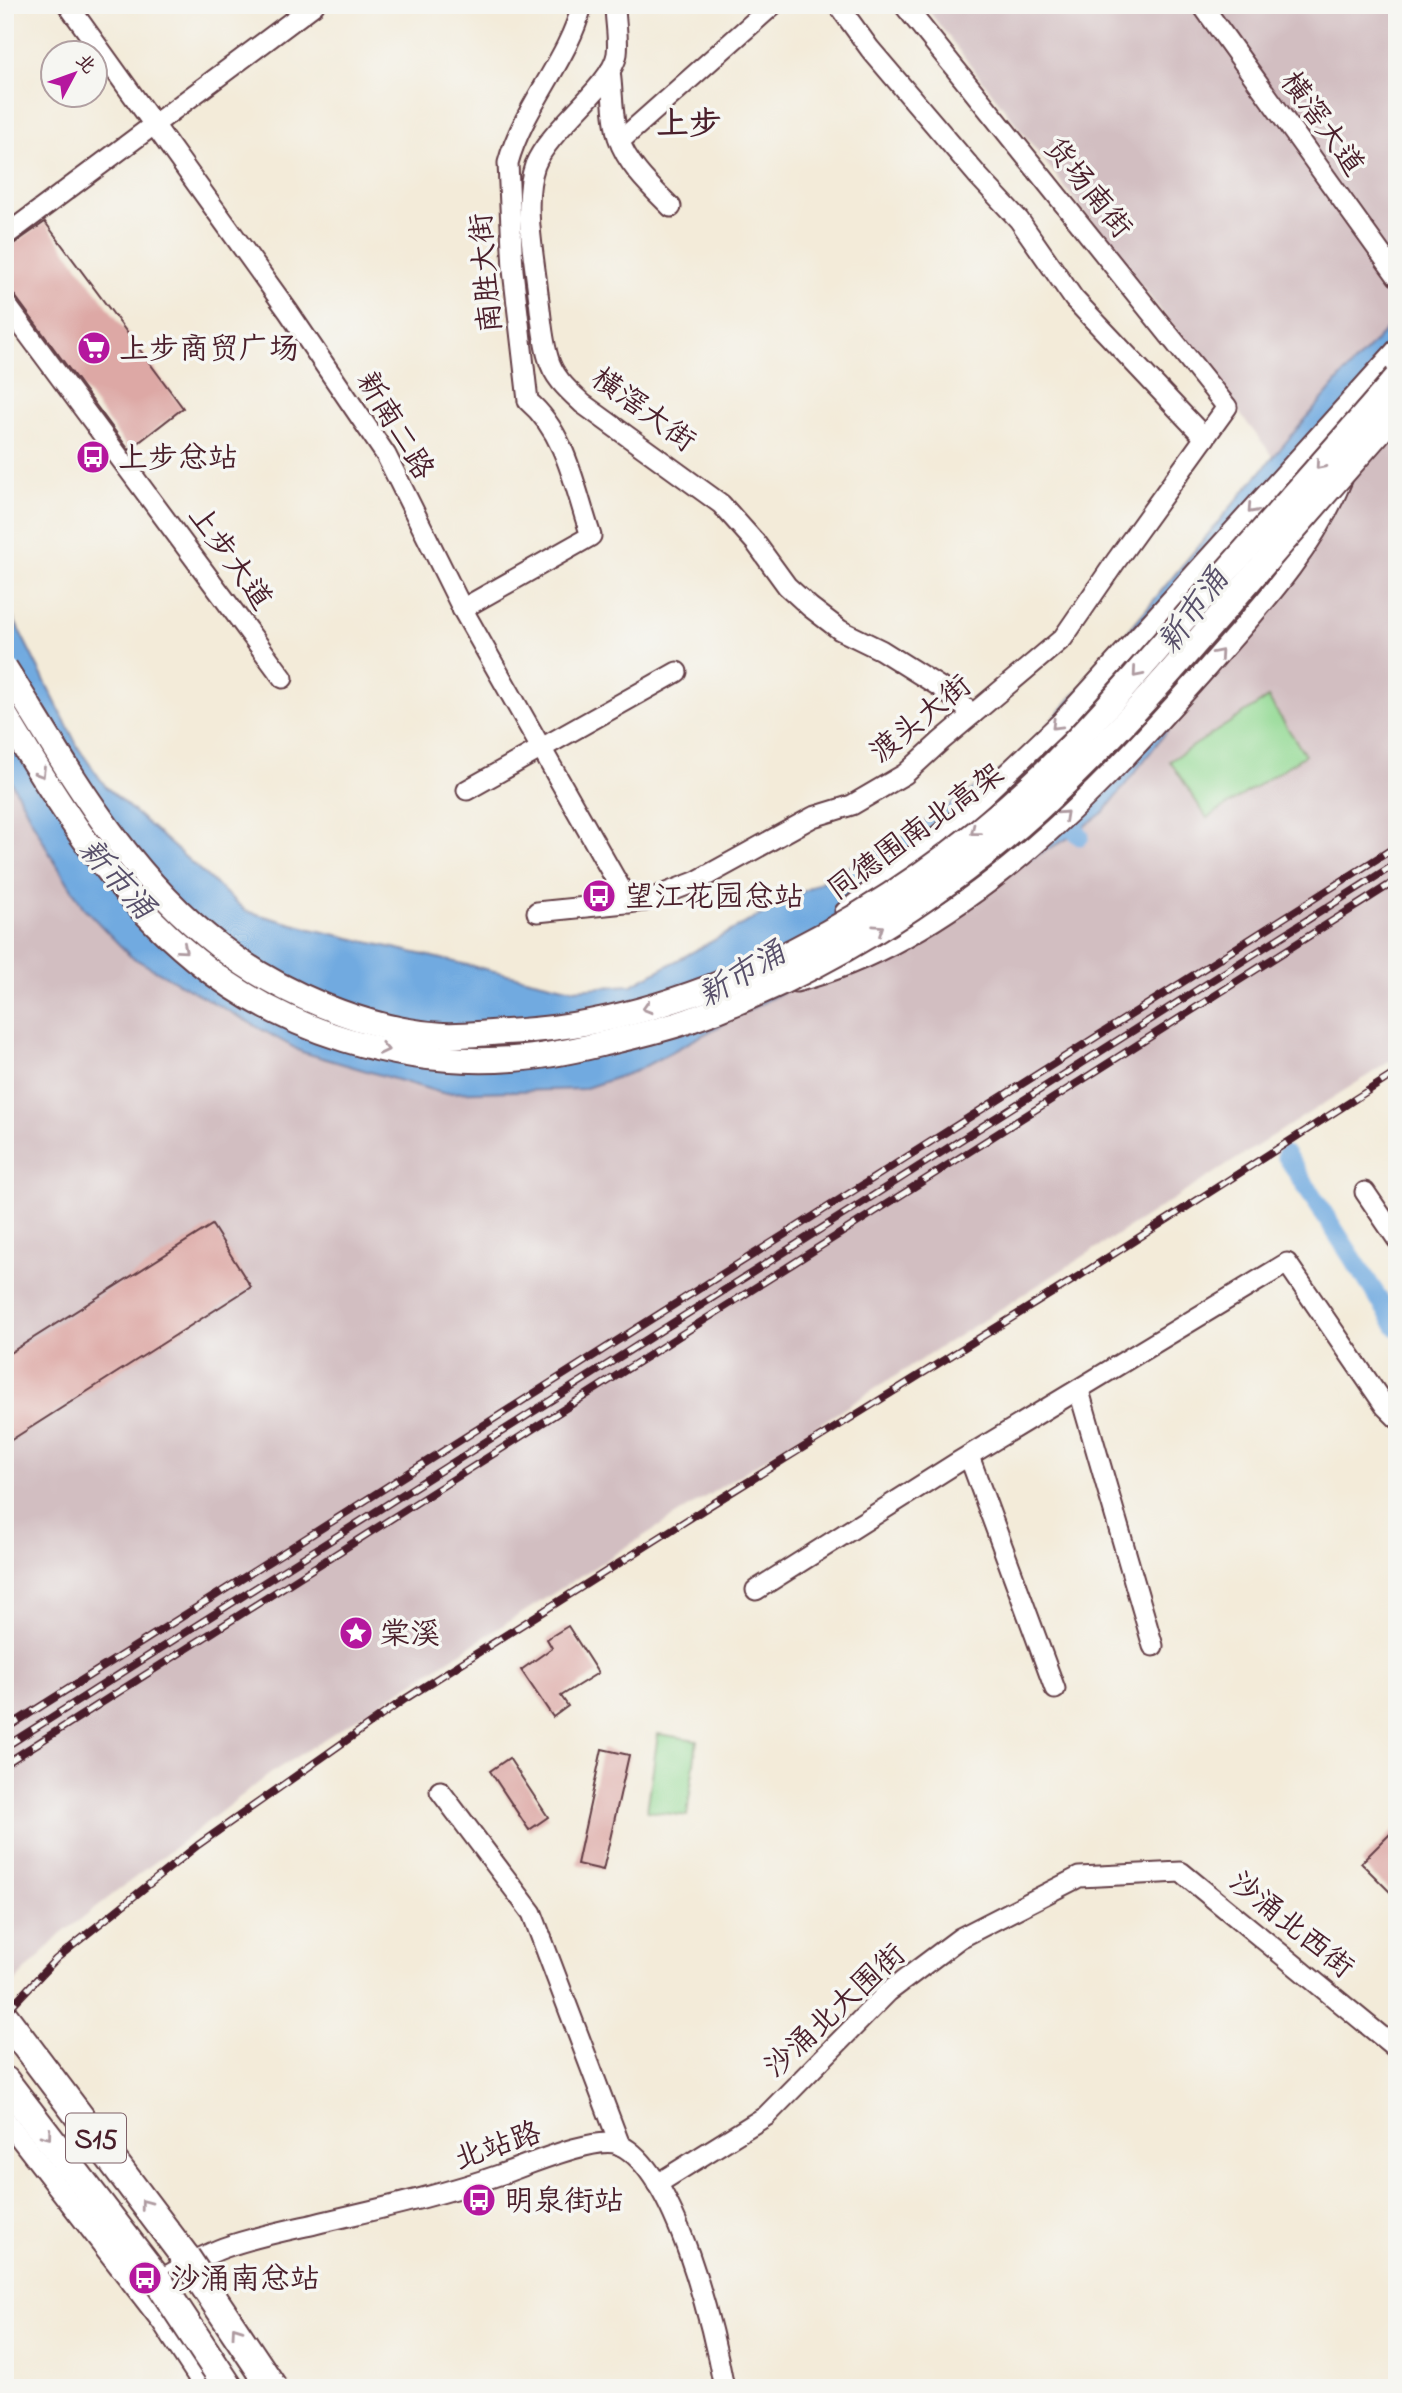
<svg xmlns="http://www.w3.org/2000/svg" width="1402" height="2393" font-family="'Indie Flower','LXGW WenKai TC',sans-serif">
  <rect width="100%" height="100%" fill="#f6f6f2"/>
  <filter id="ink" filterUnits="userSpaceOnUse"><feTurbulence type="fractalNoise" baseFrequency=".0143" numOctaves="2"/><feDisplacementMap in="SourceGraphic" scale="14" xChannelSelector="R" yChannelSelector="G"/><feConvolveMatrix kernelMatrix="1 2 1 2 8 2 1 2 1" color-interpolation-filters="sRGB"/></filter>
  <filter id="wash" filterUnits="userSpaceOnUse"><feTurbulence type="fractalNoise" baseFrequency=".00686" numOctaves="4" result="noise"/><feDisplacementMap in="SourceGraphic" scale="28" xChannelSelector="R" yChannelSelector="G"/><feGaussianBlur stdDeviation="1.57" result="paint"/><feColorMatrix in="noise" values="0 0 0 0 0 0 0 0 0 0 0 0 0 0 0 0 0 1.4 0 .05"/><feComposite in="paint" operator="in"/></filter>
  <g filter="url(#wash)">
    <rect width="100%" height="100%" fill="#f3ebd9"/>
    <!-- industrial -->
    <polygon fill="#d2bec1" points="924,5 1397,5 1397,1057 274,1771 60,1935 5,1992 5,770 50,854 636,1071 1067,839 1104,812 1254,619 1323,521"/>
    <!-- green -->
    <g fill="#92d993" stroke="#6e7c5f" stroke-width="2">
      <polygon points="1268,698 1305,755 1207,818 1170,761"/>
      <polygon points="658,1734 697,1740 687,1816 647,1811"/>
    </g>
    <!-- water -->
    <polygon fill="#71aae0" stroke="#5e6486" stroke-width="2" points="1397,319 1397,425 1373,450 1254,619 1104,812 1067,839 636,1071 583,1089 442,1093 302,1052 130,956 83,907 50,854 5,770 5,602 79,749 106,787 246,911 311,929 573,989 632,985 896,841 1019,758 1088,680 1219,521 1343,375"/>
    <g fill="none" stroke-linecap="round" stroke-linejoin="round">
      <!-- canal -->
      <g stroke="#71aae0" stroke-width="19">
        <polyline points="1058,813 1080,836"/>
        <polyline points="1286,1155 1397,1327"/>
      </g>
    </g>
    <g id="blocks">
      <!-- building -->
      <g fill="#dda8a5">
        <polygon points="45,222 183,408 129,450 15,296 5,288 5,250"/>
        <polygon points="212,1225 251,1287 5,1444 5,1356"/>
        <polygon points="568,1626 598,1673 561,1696 568,1706 553,1717 521,1670 552,1648 547,1639"/>
        <polygon points="602,1749 629,1755 603,1870 577,1864"/>
        <polygon points="509,1758 548,1817 529,1830 490,1771"/>
        <polygon points="1397,1827 1397,1899 1361,1863"/>
      </g>
    </g>
  </g>
  <g filter="url(#ink)">
    <use href="#blocks" fill-opacity="0" stroke="#633e45" stroke-width="2"/>
    <g fill="none" stroke-linecap="round" stroke-linejoin="round">
      <defs>
        <g id="minor">
          <polyline points="68,5 288,311 386,455 464,612 629,903"/>
          <path d="M615,5c0,15 4,34 2,49 -5,32 -68,75 -82,111 -13,36 -1,91 3,128 3,21 4,44 10,64 5,20 20,33 35,47l138,100 34,38 32,44 23,21 30,23 41,20 59,37 33,27"/>
          <polyline points="838,5 870,49 979,177 1019,220 1074,299 1205,438"/>
          <polyline points="1202,5 1397,276"/>
          <path d="M610,71c3,21 2,46 8,66 9,28 33,50 53,70"/>
          <polyline points="620,141 773,5"/>
          <polyline points="5,236 314,5"/>
          <polyline points="5,303 283,678"/>
          <path d="M462,609l129,-73c-16,-46 -24,-102 -63,-135l-15,-131 -5,-107c15,-56 61,-104 74,-158"/>
          <polyline points="467,790 677,672"/>
          <polyline points="537,912 645,901 695,882 813,817 852,805 905,774 941,741 1063,638 1116,561 1227,407 904,5"/>
          <polyline points="845,912 963,815 1060,723 1397,349"/>
          <path d="M796,982c166,-43 301,-190 411,-314 51,-59 105,-115 135,-188"/>
          <polyline points="1365,1192 1397,1239"/>
          <polyline points="1079,1391 1153,1646"/>
          <polyline points="969,1456 1055,1689"/>
          <polyline points="756,1590 958,1462 1287,1263 1385,1406 1397,1418"/>
          <polyline points="440,1791 532,1913 620,2145"/>
          <polyline points="5,2119 162,2322 205,2388"/>
          <polyline points="657,2184 766,2116 888,1992 960,1938 1079,1877 1181,1872 1397,2049"/>
          <path d="M139,2291c27,-14 55,-32 84,-43 30,-11 61,-17 92,-24 62,-15 124,-28 184,-49 24,-8 99,-41 121,-30 57,28 93,184 104,243"/>
        </g>
        <g id="highway">
          <polyline points="5,2018 186,2258"/>
          <polyline points="5,2081 157,2279"/>
        </g>
      </defs>
      <!-- minor casing -->
      <use href="#minor" stroke="#633e45" stroke-width="23"/>
      <!-- highway casing -->
      <use href="#highway" stroke="#633e45" stroke-width="32"/>
      <!-- minor -->
      <use href="#minor" stroke="#fff" stroke-width="19"/>
      <!-- highway -->
      <use href="#highway" stroke="#fff" stroke-width="28"/>
      <defs>
        <g id="rail">
          <polyline points="5,1729 1397,846"/>
          <polyline points="5,1747 1397,863"/>
          <polyline points="5,1764 1397,880"/>
          <polyline points="5,2013 56,1959 198,1845 405,1699 706,1508 1076,1278 1397,1072"/>
        </g>
      </defs>
      <!-- rail casing -->
      <use href="#rail" stroke="#4a1f2b" stroke-width="8"/>
      <!-- rail -->
      <use href="#rail" stroke="#f6f6f2" stroke-width="5" stroke-dasharray="16" stroke-linecap="butt"/>
      <defs>
        <g id="major-bridge">
          <path d="M5,668c64,101 117,203 214,278 58,46 149,85 224,89 20,1 42,-2 63,-3 195,-9 396,-124 536,-257 58,-57 110,-120 164,-181 64,-72 128,-144 191,-217"/>
          <path d="M5,715c55,92 107,177 191,245 88,72 204,107 317,99 30,-2 59,-8 88,-15 29,-7 58,-13 87,-23 128,-45 249,-120 349,-211 73,-67 137,-141 201,-216 53,-61 105,-122 159,-182"/>
        </g>
        <g id="highway-bridge">
          <polyline points="186,2258 273,2388"/>
          <polyline points="157,2279 229,2388"/>
        </g>
      </defs>
      <!-- major-bridge casing -->
      <use href="#major-bridge" stroke="#633e45" stroke-width="28" stroke-linecap="butt"/>
      <!-- highway-bridge casing -->
      <use href="#highway-bridge" stroke="#633e45" stroke-width="32" stroke-linecap="butt"/>
      <!-- major-bridge -->
      <use href="#major-bridge" stroke="#fff" stroke-width="24"/>
      <!-- highway-bridge -->
      <use href="#highway-bridge" stroke="#fff" stroke-width="28"/>
    </g>
    <!-- one-way arrows -->
    <defs><path id="oneway-chevron" d="M-2-3.5L2.5 0L-2 3.5" fill="none" stroke-width="1.6" stroke-linecap="round" stroke-linejoin="round" transform="scale(1.75)"/></defs>
    <g stroke="#ae9aa0">
      <use href="#oneway-chevron" transform="translate(1320 465) rotate(131)"/>
      <use href="#oneway-chevron" transform="translate(1252 509) rotate(132)"/>
      <use href="#oneway-chevron" transform="translate(1219 654) rotate(-49)"/>
      <use href="#oneway-chevron" transform="translate(1137 673) rotate(131)"/>
      <use href="#oneway-chevron" transform="translate(1056 725) rotate(135)"/>
      <use href="#oneway-chevron" transform="translate(41 773) rotate(59)"/>
      <use href="#oneway-chevron" transform="translate(1064 815) rotate(-43)"/>
      <use href="#oneway-chevron" transform="translate(975 831) rotate(142)"/>
      <use href="#oneway-chevron" transform="translate(879 929) rotate(-34)"/>
      <use href="#oneway-chevron" transform="translate(183 949) rotate(41)"/>
      <use href="#oneway-chevron" transform="translate(647 1008) rotate(164)"/>
      <use href="#oneway-chevron" transform="translate(384 1049) rotate(12)"/>
      <use href="#oneway-chevron" transform="translate(47 2135) rotate(53)"/>
      <use href="#oneway-chevron" transform="translate(145 2204) rotate(-127)"/>
      <use href="#oneway-chevron" transform="translate(236 2331) rotate(-125)"/>
    </g>
  </g>
  <!-- icons -->
  <defs>
    <symbol id="supermarket-disc" viewBox="-11 -11 22 22"><circle r="9.5" fill="#b5179e" stroke="#f6f6f2"/><path d="M-6-5.5h2.5l.6 2H6L4.5 2H-2.5L-4.4-4H-6ZM-1.5 3.2a1.3 1.3 0 1 0 .1 0ZM3 3.2a1.3 1.3 0 1 0 .1 0Z" fill="#fff"/></symbol>
    <symbol id="bus-disc" viewBox="-11 -11 22 22"><circle r="9.5" fill="#b5179e" stroke="#f6f6f2"/><path d="M-5-6H5V4H4V6H2V4H-2V6H-4V4H-5ZM-3.5-4V0h7V-4ZM-3.5 1.2v1.5H-2V1.2ZM2 1.2v1.5H3.5V1.2Z" fill="#fff"/></symbol>
    <symbol id="sight-disc" viewBox="-11 -11 22 22"><circle r="9.5" fill="#b5179e" stroke="#f6f6f2"/><path d="M0-6L1.8-2.2L6-1.7L2.9 1.2L3.7 5.4L0 3.3L-3.7 5.4L-2.9 1.2L-6-1.7L-1.8-2.2Z" fill="#fff"/></symbol>
  </defs>
  <g fill-rule="evenodd">
    <use href="#supermarket-disc" x="75" y="329" width="38" height="38"/>
    <use href="#bus-disc" x="74" y="438" width="38" height="38"/>
    <use href="#bus-disc" x="580" y="877" width="38" height="38"/>
    <use href="#sight-disc" x="337" y="1614" width="38" height="38"/>
    <use href="#bus-disc" x="460" y="2181" width="38" height="38"/>
    <use href="#bus-disc" x="126" y="2259" width="38" height="38"/>
  </g>
  <g text-anchor="middle" stroke-width="7" stroke-linejoin="round" paint-order="stroke">
    <!-- shield labels -->
    <rect fill="#f6f6f2" stroke="#7e6067" stroke-width="2" x="66" y="2113.5" width="60" height="49" rx="5"/>
    <g font-size="28" font-weight="bold" fill="#4a1f2b">
      <text x="96" y="2148">S15</text>
    </g>
    <!-- street labels -->
    <g font-size="30" fill="#4a1f2b" stroke="#f6f6f2">
      <text transform="translate(1323 123) rotate(54)" y="10">横滘大道</text>
      <text transform="translate(1089 187) rotate(51)" y="10">货场南街</text>
      <text transform="translate(485 273) rotate(-95)" y="10">南胜大街</text>
      <text transform="translate(644 409) rotate(36)" y="10">横滘大街</text>
      <text transform="translate(396 425) rotate(59)" y="10">新南二路</text>
      <text transform="translate(231 557) rotate(54)" y="10">上步大道</text>
      <text transform="translate(920 718) rotate(-39)" y="10">渡头大街</text>
      <text transform="translate(915 831) rotate(-36)" y="10">同德围南北高架</text>
      <text transform="translate(1292 1924) rotate(39)" y="10">沙涌北西街</text>
      <text transform="translate(834 2010) rotate(-43)" y="10">沙涌北大围街</text>
      <text transform="translate(497 2145) rotate(-19)" y="10">北站路</text>
    </g>
    <!-- poi labels -->
    <g font-size="30" fill="#4a1f2b" stroke="#f6f6f2" text-anchor="start">
      <text x="119" y="358">上步商贸广场</text>
      <text x="118" y="467">上步总站</text>
      <text x="624" y="906">望江花园总站</text>
      <text x="380" y="1643">棠溪</text>
      <text x="504" y="2210">明泉街站</text>
      <text x="170" y="2288">沙涌南总站</text>
    </g>
    <!-- water labels -->
    <g font-size="32" font-style="italic" fill="#58506a" stroke="#f6f6f2">
      <text transform="translate(1192 610) rotate(-54)" y="11">新市涌</text>
      <text transform="translate(118 878) rotate(48)" y="11">新市涌</text>
      <text transform="translate(741 973) rotate(-31)" y="11">新市涌</text>
    </g>
    <!-- quarter labels -->
    <g font-size="33" font-weight="bold" fill="#4a1f2b" stroke="#f6f6f2">
      <text x="689" y="134">上步</text>
    </g>
  </g>
  <!-- margin -->
  <rect width="1402" height="2393" fill="none" stroke="#f6f6f2" stroke-width="28"/>
  <!-- north arrow -->
  <g transform="translate(74 74) rotate(49)"><circle r="33" fill="#f6f6f2" stroke="#b1a0a2" stroke-width="2"/>
  <path d="M0-5L12 26L0 18L-12 26Z" fill="#b5179e"/>
  <text y="-10" font-size="19" font-weight="bold" text-anchor="middle" fill="#4a1f2b">北</text>
  </g>
</svg>
